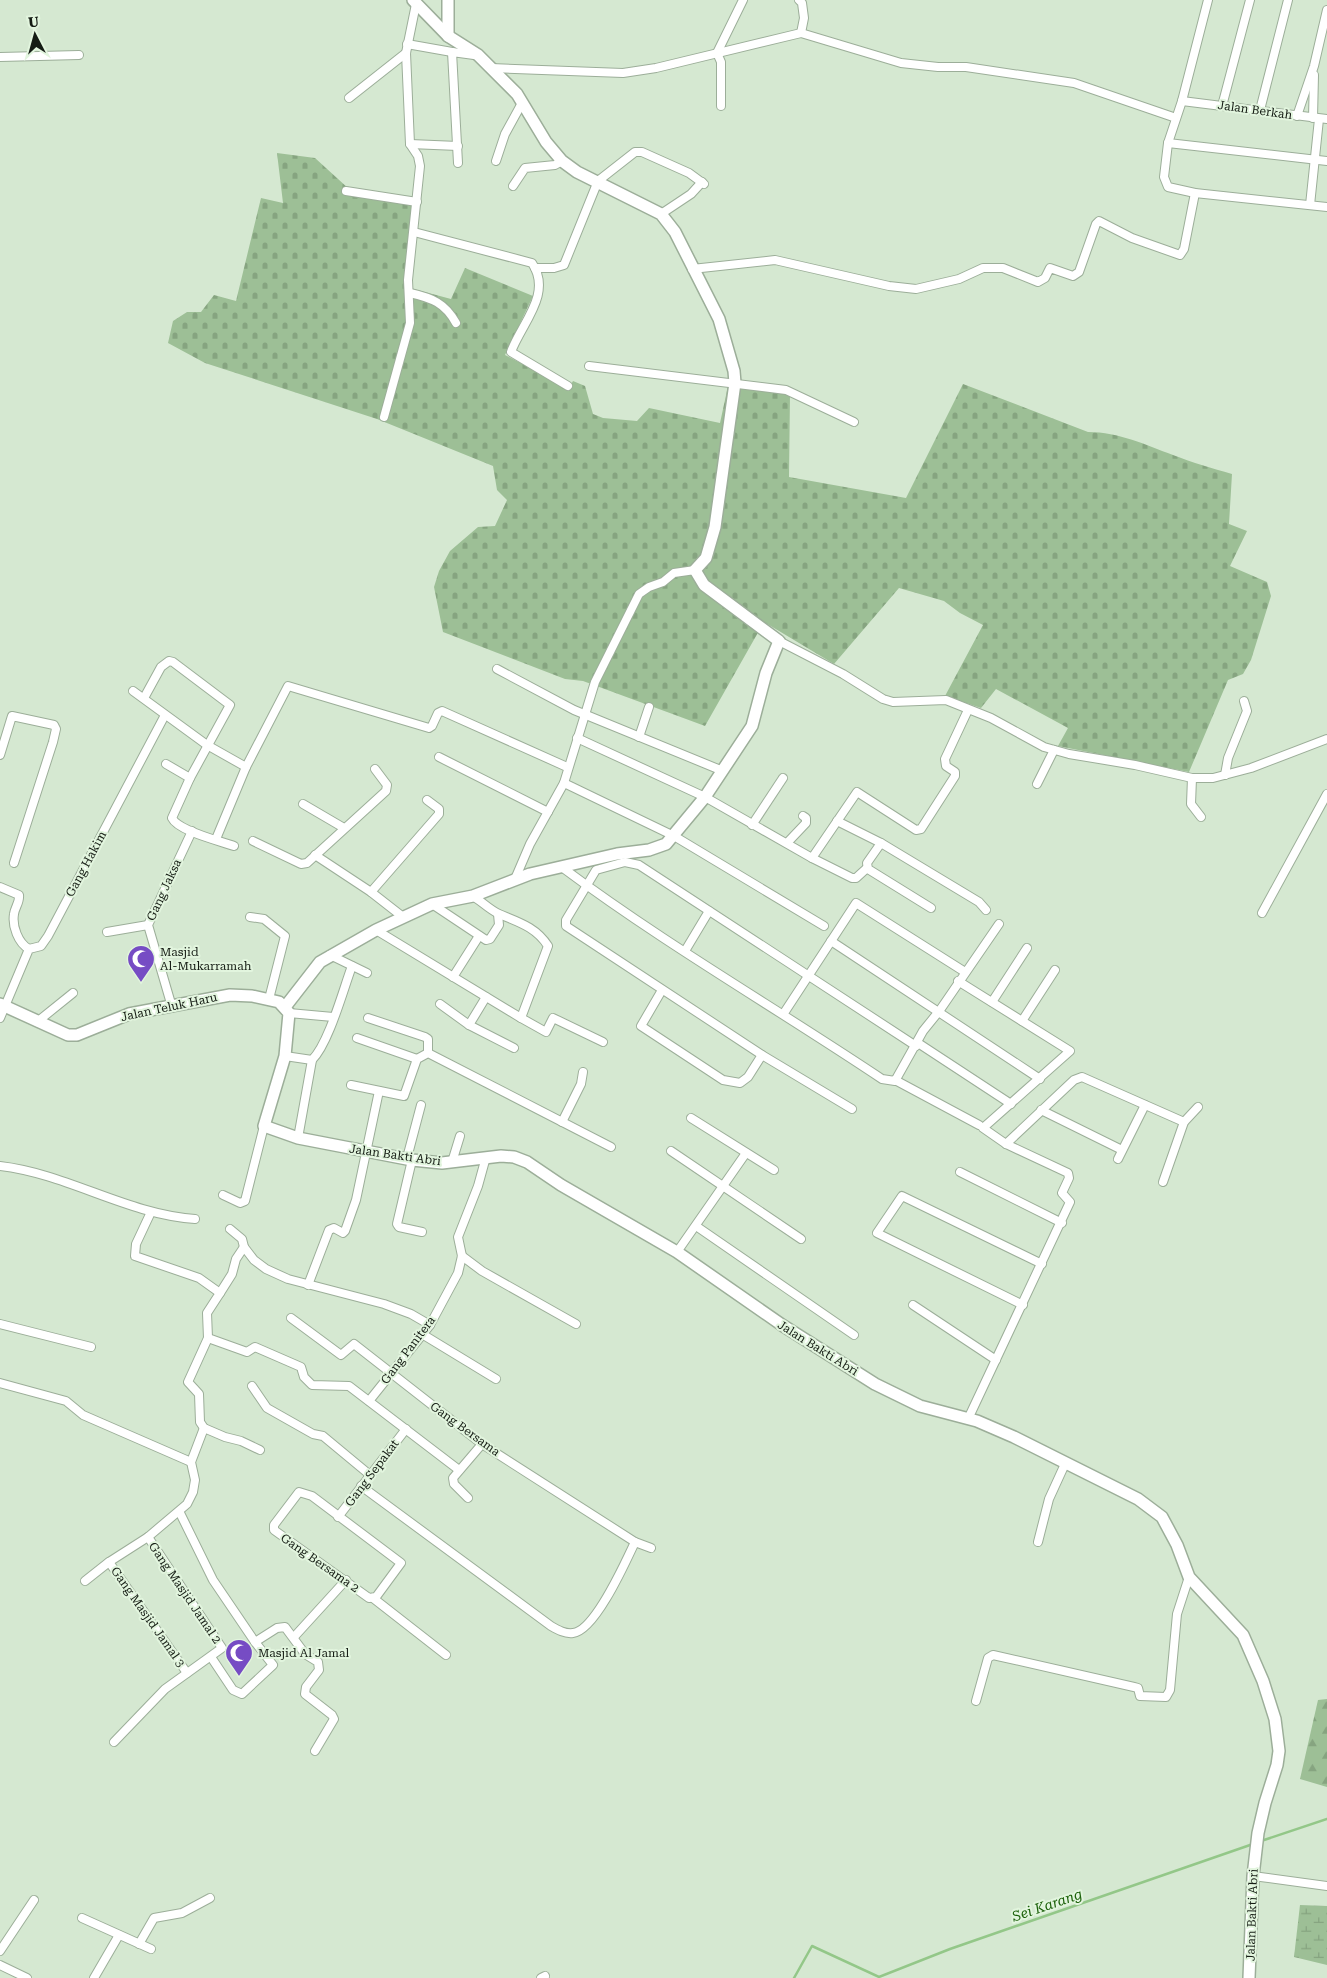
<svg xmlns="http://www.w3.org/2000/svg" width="1327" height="1978" font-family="'Roboto Serif',serif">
  <defs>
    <pattern id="forest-firs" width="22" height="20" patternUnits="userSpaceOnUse" patternTransform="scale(1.25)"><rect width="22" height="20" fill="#9dbf96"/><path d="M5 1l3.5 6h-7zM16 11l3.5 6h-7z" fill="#86a480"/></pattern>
    <pattern id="wetland-marsh" width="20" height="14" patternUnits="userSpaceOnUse" patternTransform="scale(1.25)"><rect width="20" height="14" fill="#9dbf96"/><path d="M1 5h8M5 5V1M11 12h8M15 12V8" fill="none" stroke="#86a480"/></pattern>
    <pattern id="cemetery-stones" width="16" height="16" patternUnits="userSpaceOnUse" patternTransform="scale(1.25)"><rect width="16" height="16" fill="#9dbf96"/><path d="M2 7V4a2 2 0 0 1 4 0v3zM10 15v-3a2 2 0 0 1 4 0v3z" fill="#86a480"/></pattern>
  </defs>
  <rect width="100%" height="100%" fill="#d5e8d1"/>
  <!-- forest -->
  <polygon fill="url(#forest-firs)" points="1327,1699 1327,1787 1300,1779 1318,1700"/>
  <!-- wetland -->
  <polygon fill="url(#wetland-marsh)" points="1300,1905 1327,1906 1327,1965 1294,1957"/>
  <!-- cemetery -->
  <path fill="url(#cemetery-stones)" d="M277,153l38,5 34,31 65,17 -4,82 41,11 14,-31 68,28 -28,59 64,33 4,-7 12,5 8,28 10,4 34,3 12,-13 71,15 8,-37 62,9 -1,82 117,21 57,-114 125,48c31,0 58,13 85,23 20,8 39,13 59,19l-3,50 18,7 -17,35 37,16 4,14 -20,64 -8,14 -15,6 -39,92 -131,-26 10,-18 -72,-39 -15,19 -36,-12 38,-71 -23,-12 -16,-12 -45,-13 -65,76 -70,-42 -59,104 -122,-45 -18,-2 -122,-47 -9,-45 5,-16 11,-20 28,-24 17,-1 12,-26 -10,-10 -4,-24 -116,-47 -172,-56 -37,-20 5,-22 14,-9h14l13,-17 22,6 25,-103 22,5z"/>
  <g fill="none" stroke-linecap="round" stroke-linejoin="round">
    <!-- stream -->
    <g stroke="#93c788" stroke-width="2.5">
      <polyline points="1261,1841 1327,1819"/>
      <polyline points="794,1978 812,1946 879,1977 950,1949 1253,1844"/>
    </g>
    <defs>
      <g id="street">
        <polyline points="799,0 802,3 804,18 801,33"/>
        <polyline points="1208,0 1182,101 1168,143 1164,177 1168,187 1195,193 1327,207"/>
        <polyline points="407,44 452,52"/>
        <polyline points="0,57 79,55"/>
        <polyline points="491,68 623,73 656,68 801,33 901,63 938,67 966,67 1074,83 1176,118"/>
        <polyline points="349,98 406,53"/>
        <polyline points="1182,101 1327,119"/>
        <polyline points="721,106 721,62 717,53 743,0"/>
        <polyline points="1222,106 1250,0"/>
        <polyline points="1260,110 1288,0"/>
        <polyline points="1297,116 1314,66 1327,10"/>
        <polyline points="1313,118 1314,75"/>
        <polyline points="1168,143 1327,161"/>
        <polyline points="410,144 458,146"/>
        <polyline points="496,161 505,134 522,103"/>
        <polyline points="458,163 452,52 474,55"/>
        <polyline points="513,186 525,168 555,165 562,161"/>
        <polyline points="346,191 417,202"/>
        <polyline points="1310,205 1319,119"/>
        <polyline points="661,214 691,194 702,182"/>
        <path d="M414,232l118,31c21,31 -11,61 -21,89l57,34"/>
        <polyline points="535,268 554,268 564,265 598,181 635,152 642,152 689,173 704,184"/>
        <polyline points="692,269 775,260 889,286 916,289 959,279 983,268 1003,268 1038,282 1045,278 1050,268 1073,276 1079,272 1096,224 1099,221 1132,238 1180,255 1184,249 1195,193"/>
        <path d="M410,293c22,5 35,10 46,30"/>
        <polyline points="589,366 786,390 854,422"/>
        <polyline points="384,417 410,323 408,280 420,166 418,156 410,144 406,53 416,4"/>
        <polyline points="779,641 843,674 883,699 893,702 946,700 991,718 1044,747 1069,754 1135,765 1192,778 1213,778 1251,768 1327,739"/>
        <polyline points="497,669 574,710 723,771"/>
        <polyline points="133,691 207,745 246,767"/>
        <path d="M144,698l17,-31 8,-6 4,1 57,43 -40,73 -18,40c6,13 48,23 62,28"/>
        <polyline points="639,737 649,707"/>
        <polyline points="577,738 705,797 812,858 857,792 916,830 921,829 955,776 955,772 946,766 945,759 968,710"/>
        <polyline points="0,755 12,716 54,725 56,729 53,742 14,863"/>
        <polyline points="439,757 548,812"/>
        <polyline points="166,764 190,778"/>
        <polyline points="1225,775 1228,758 1247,711 1244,701"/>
        <polyline points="1192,778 1191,804 1201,817"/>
        <polyline points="564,783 674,836 824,926"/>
        <polyline points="1037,784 1054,750"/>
        <polyline points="303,804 344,828"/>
        <polyline points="837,821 881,843 979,902 986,910"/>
        <polyline points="752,825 783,778"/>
        <polyline points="216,839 246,767 288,686 429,728 432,726 438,713 442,711 567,767"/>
        <polyline points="253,841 301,864 307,863 386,791 387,785 375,769"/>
        <polyline points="787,843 806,823 806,818 803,816"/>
        <polyline points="881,843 867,863 868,869 931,908"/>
        <polyline points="315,855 371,892 403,917"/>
        <polyline points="812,858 852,878 856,878 867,868"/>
        <path d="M563,868c102,76 213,140 319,211l13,2 28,-50 17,-21 59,-86"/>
        <polyline points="515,879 530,844 564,783 595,682 639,594 649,587 663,582 674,573 695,570"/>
        <path d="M0,887l19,8c1,7 -4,12 -5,19 -2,12 4,29 15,35"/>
        <polyline points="371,892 439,814 439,809 427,800"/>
        <path d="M473,896c8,5 17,14 26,18 19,8 37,13 49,32l-27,72 25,14 7,-14 50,24"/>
        <polyline points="432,904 486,940 490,939 499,925 498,914"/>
        <polyline points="1262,913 1327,794"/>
        <polyline points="250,917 264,919 285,936 269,999"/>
        <polyline points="376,930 521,1018"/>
        <polyline points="107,932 148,925"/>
        <polyline points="831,941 1040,1079"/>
        <polyline points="685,951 709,911"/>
        <polyline points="330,955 367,973"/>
        <polyline points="453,977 479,936"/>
        <polyline points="958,981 1070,1051 983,1128 1006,1144 1068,1173 1069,1178 1062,1193 1070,1202 968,1419"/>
        <polyline points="662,990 641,1026 723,1080 740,1083 748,1077 762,1055"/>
        <polyline points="992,1002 1027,948"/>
        <polyline points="440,1004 469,1025 514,1048"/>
        <polyline points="172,1007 148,925 192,831"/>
        <polyline points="289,1013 333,1017"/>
        <polyline points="784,1013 856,903 965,972"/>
        <polyline points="0,1018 29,949 41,946 48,936 165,715"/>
        <polyline points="368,1018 425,1037 428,1039 428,1053"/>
        <polyline points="1022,1021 1055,970"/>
        <polyline points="37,1022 73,993"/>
        <polyline points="469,1025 486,997"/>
        <polyline points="357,1038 417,1059"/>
        <polyline points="918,1043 1011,1104"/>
        <polyline points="285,1056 312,1060"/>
        <polyline points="895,1080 979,1125"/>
        <polyline points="351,1085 404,1096 417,1059 428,1053 611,1147"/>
        <polyline points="852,1109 762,1055 566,926 566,920 596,870 625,862 639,865 916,1046"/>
        <polyline points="1041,1110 1122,1150"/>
        <polyline points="691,1118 774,1170"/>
        <polyline points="562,1122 581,1084 583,1072"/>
        <path d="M298,1138l14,-78c17,-17 31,-70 40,-94"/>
        <polyline points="1006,1144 1074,1080 1082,1077 1184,1122"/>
        <polyline points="671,1151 801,1239"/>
        <polyline points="407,1158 421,1105"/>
        <polyline points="1118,1159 1145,1105"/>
        <polyline points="412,1160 397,1224 399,1227 422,1232"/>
        <polyline points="452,1162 460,1136"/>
        <path d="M0,1166c68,8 126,48 195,53"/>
        <polyline points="960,1172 1062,1223"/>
        <polyline points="1163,1182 1184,1122 1198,1107"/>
        <polyline points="223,1195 240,1203 245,1201 264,1126"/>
        <polyline points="151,1212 136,1244 135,1256 199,1278 220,1293 207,1313 208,1338 188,1382 199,1394 200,1422 204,1428 225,1437 241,1441 260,1450"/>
        <polyline points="696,1226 854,1335"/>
        <polyline points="230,1229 242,1239 244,1247 254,1260 266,1269 288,1279 384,1304 411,1314 430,1325"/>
        <polyline points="677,1252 746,1153"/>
        <polyline points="462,1256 482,1271 576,1324"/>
        <polyline points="308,1285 329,1230 334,1228 343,1233 345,1231 356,1200 379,1091"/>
        <polyline points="220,1293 232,1274 236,1259 244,1247"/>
        <polyline points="913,1305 996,1360"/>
        <polyline points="1023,1305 877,1233 902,1196 1042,1264"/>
        <polyline points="291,1318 341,1355 354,1344 482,1444 635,1542 651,1548"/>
        <polyline points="0,1324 91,1347"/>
        <polyline points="422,1334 496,1379"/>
        <polyline points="208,1338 247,1352 255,1347 301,1367 304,1377 312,1385 349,1386 459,1470"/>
        <polyline points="0,1383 66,1401 83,1415 191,1462"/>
        <polyline points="252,1386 267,1408 313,1434 323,1436 370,1475"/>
        <polyline points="369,1401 430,1325 458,1273 462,1256 458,1237 478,1186 486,1157"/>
        <path d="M361,1486l190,140c7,4 14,8 22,7 22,-2 53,-72 62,-91"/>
        <polygon points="299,1492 312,1496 401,1563 376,1597 369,1598 274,1530 274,1525"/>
        <polyline points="468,1498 454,1484 453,1478 482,1444"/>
        <polyline points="180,1513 213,1580 255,1642 273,1665 242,1694 233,1690 211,1657"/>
        <polyline points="338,1517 406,1429"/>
        <polyline points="1038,1542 1049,1499 1065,1464"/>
        <polyline points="109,1562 187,1673"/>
        <polyline points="85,1581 109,1562 148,1537 187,1504 193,1492 195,1480 191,1462 204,1428"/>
        <polyline points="373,1598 446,1655"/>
        <polyline points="294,1637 346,1580"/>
        <polyline points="255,1642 277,1628 285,1627 305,1654 318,1662 319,1670 306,1687 305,1694 332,1715 334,1719 315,1751"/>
        <polyline points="976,1701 988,1658 993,1655 1134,1687 1138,1688 1140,1696 1166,1697 1170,1690 1177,1614 1189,1577"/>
        <polyline points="114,1742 165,1689 222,1648 148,1537"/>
        <polyline points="1253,1876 1327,1886"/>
        <polyline points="82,1918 151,1949"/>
        <polyline points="139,1944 154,1918 182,1913 210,1898"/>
        <polyline points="0,1951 34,1900"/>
        <polyline points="0,1965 27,1978"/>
        <polyline points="94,1978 119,1935"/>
        <polyline points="541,1978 545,1976"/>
      </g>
      <g id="secondary">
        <polyline points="448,0 448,36"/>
        <polyline points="0,1004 68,1035 77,1035 129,1014 230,995 252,996 279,1002 289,1013 285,1056 264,1126 298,1138 412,1160 442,1163 501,1156 514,1157 527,1162 561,1185 677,1252 782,1325 875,1384 920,1406 977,1421 1014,1437 1138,1499 1162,1517 1177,1545 1189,1577 1243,1635 1263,1681 1275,1719 1279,1751 1277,1765 1265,1803 1258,1833 1253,1876 1249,1978"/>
        <polyline points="285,1007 320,962 376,930 432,904 473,896 530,874 617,854 649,850 666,844 705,797 752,726 766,673 779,641 704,585 695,570 706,558 715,527 735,383 734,371 719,319 675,232 661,214 577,172 562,161 546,142 517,94 478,55 448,36 413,0"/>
      </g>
    </defs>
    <!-- street casing -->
    <use href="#street" stroke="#9cae99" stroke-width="10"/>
    <!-- secondary casing -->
    <use href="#secondary" stroke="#9cae99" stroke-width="14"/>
    <!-- street -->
    <use href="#street" stroke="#fff" stroke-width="8"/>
    <!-- secondary -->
    <use href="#secondary" stroke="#fff" stroke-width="11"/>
  </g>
  <!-- icons -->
  <defs>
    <symbol id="mosque-pin" viewBox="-11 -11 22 30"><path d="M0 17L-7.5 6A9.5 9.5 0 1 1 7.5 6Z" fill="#764cc4" stroke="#e2f5de"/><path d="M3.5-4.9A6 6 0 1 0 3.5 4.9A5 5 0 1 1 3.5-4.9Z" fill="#fff"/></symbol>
  </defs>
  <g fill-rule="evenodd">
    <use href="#mosque-pin" x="125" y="943" width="32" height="43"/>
    <use href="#mosque-pin" x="223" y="1637" width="32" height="43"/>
  </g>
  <g text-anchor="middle" stroke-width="4" stroke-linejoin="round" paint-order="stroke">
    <!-- street labels -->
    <g font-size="12" fill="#151c14" stroke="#e2f5de">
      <text transform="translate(1255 110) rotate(8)" y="4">Jalan Berkah</text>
      <text transform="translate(86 864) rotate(-62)" y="4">Gang Hakim</text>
      <text transform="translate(164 890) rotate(-65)" y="4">Gang Jaksa</text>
      <text transform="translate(169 1007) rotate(-12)" y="4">Jalan Teluk Haru</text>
      <text transform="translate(395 1155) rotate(8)" y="4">Jalan Bakti Abri</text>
      <text transform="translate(818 1348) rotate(32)" y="4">Jalan Bakti Abri</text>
      <text transform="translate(408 1350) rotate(-53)" y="4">Gang Panitera</text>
      <text transform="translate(465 1429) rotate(36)" y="4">Gang Bersama</text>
      <text transform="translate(372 1473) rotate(-53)" y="4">Gang Sepakat</text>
      <text transform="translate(320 1563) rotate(35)" y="4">Gang Bersama 2</text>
      <text transform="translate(185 1593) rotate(56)" y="4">Gang Masjid Jamal 2</text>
      <text transform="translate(148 1617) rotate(55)" y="4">Gang Masjid Jamal 3</text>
      <text transform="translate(1252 1915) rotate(-88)" y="4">Jalan Bakti Abri</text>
    </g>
    <!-- poi labels -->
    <g font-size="12" fill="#151c14" stroke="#e2f5de" text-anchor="start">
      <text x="160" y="956">Masjid<tspan x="160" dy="14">Al-Mukarramah</tspan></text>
      <text x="258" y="1657">Masjid Al Jamal</text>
    </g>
    <!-- water labels -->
    <g font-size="14" font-style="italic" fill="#1b6009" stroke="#e2f5de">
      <text transform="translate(1047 1905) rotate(-19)" y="5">Sei Karang</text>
    </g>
  </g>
  <!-- north arrow -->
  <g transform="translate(35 35) rotate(354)" stroke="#e2f5de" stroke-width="4" paint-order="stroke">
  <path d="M0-4L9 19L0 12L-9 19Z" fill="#151c14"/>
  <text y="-8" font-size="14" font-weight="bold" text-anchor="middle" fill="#151c14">U</text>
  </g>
</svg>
